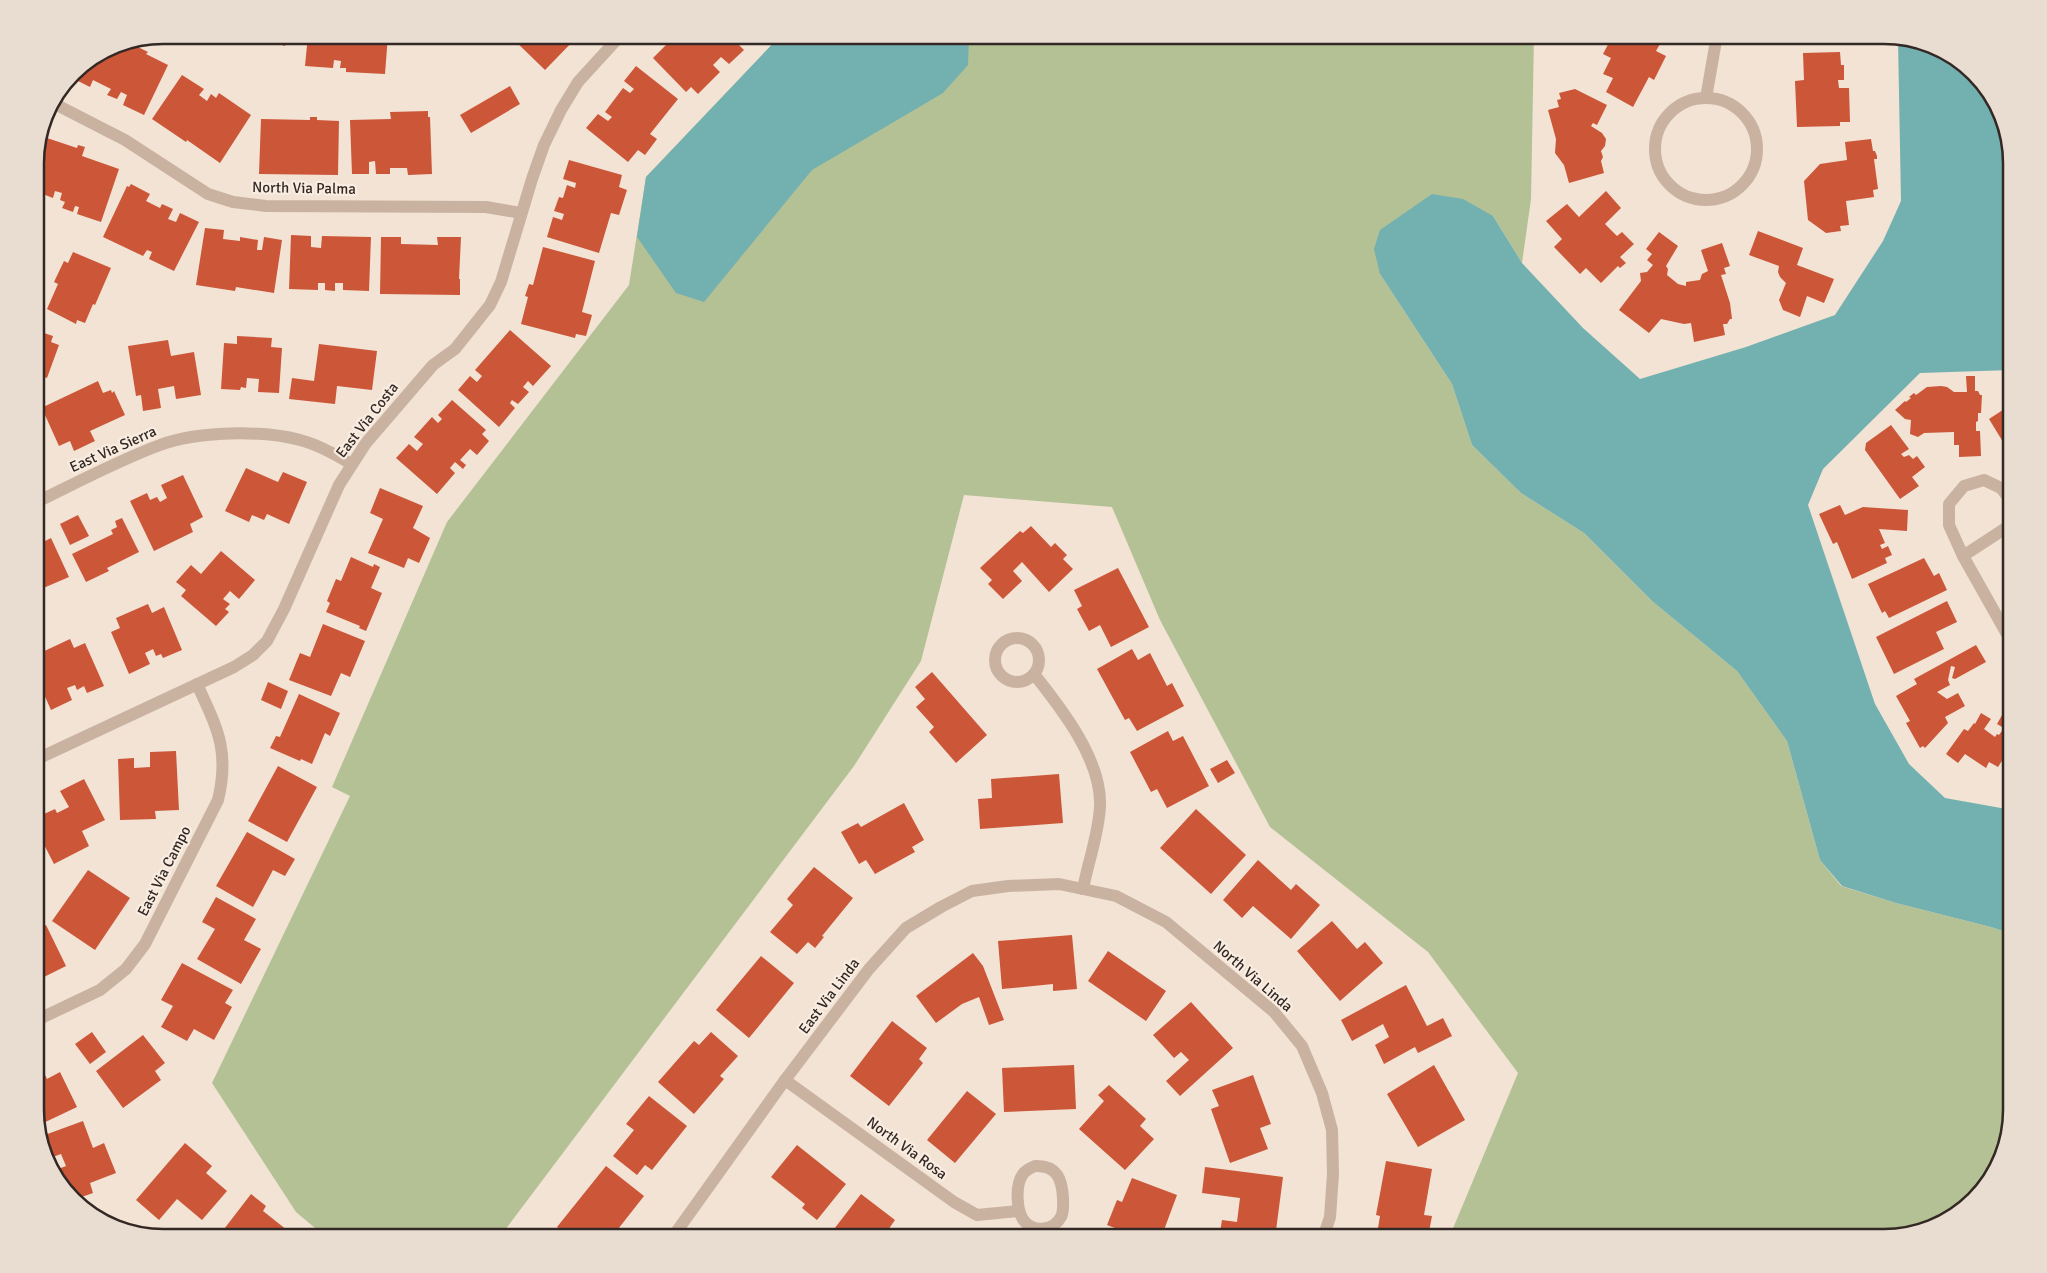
<svg xmlns="http://www.w3.org/2000/svg" width="2047" height="1273" font-family="Signika,sans-serif">
  <rect width="100%" height="100%" fill="#f2e3d5"/>
  <!-- green -->
  <polygon fill="#b4c195" points="781,35 1534,35 1531,199 1522,263 1493,216 1380,274 1452,384 1472,445 1521,493 1584,533 1652,601 1737,671 1787,741 1820,860 1841,886 1896,903 1991,927 2012,934 2012,1111 1991,1181 1948,1221 1885,1238 1449,1238 1518,1073 1428,952 1270,827 1160,620 1112,507 964,495 921,661 854,766 502,1234 493,1238 327,1238 296,1212 212,1083 350,796 332,787 447,522 629,285 646,177"/>
  <!-- water -->
  <g fill="#73b0b0">
    <polygon points="781,35 969,35 968,65 943,93 812,170 704,302 676,293 637,237 646,177"/>
    <polygon points="1898,39 1955,56 1995,99 2012,162 2012,370 1920,373 1823,469 1808,505 1875,704 1909,764 1945,798 2012,810 2012,934 1991,927 1896,903 1842,886 1820,860 1787,741 1737,671 1652,601 1584,533 1521,493 1472,445 1452,384 1380,274 1374,249 1380,230 1432,194 1463,199 1493,216 1522,263 1583,328 1640,379 1746,347 1835,315 1883,241 1901,201"/>
  </g>
  <!-- building -->
  <g fill="#cc5638">
    <polygon points="261,35 288,35 285,46 260,39"/>
    <polygon points="308,35 388,35 385,74 346,72 346,68 340,68 341,61 334,60 333,68 305,66"/>
    <polygon points="509,35 579,35 545,70"/>
    <polygon points="669,35 743,35 736,42 744,50 729,64 721,57 713,65 720,72 698,94 691,87 686,92 653,58 671,40 668,37"/>
    <polygon points="1613,35 1665,35 1656,51 1666,56 1654,80 1649,77 1633,107 1606,92 1613,78 1603,74 1611,58 1603,54"/>
    <polygon points="128,42 148,52 146,54 168,65 144,115 123,105 127,95 121,92 117,99 107,95 111,89 93,80 90,87 74,79 80,67 114,45"/>
    <polygon points="1840,52 1841,65 1844,65 1844,80 1838,80 1839,88 1849,88 1850,122 1840,122 1840,126 1797,127 1795,81 1804,80 1803,53"/>
    <polygon points="636,66 678,99 650,134 657,139 645,155 638,150 628,162 586,128 598,114 608,121 612,117 605,112 623,88 630,93 634,89 624,81"/>
    <polygon points="182,75 204,89 199,95 207,101 211,94 216,98 219,93 251,115 220,163 187,140 186,142 152,119"/>
    <polygon points="510,86 520,104 471,133 460,115"/>
    <polygon points="1575,89 1607,105 1597,125 1593,123 1591,126 1602,133 1606,139 1605,146 1601,151 1603,157 1601,161 1604,173 1569,183 1564,165 1555,153 1556,139 1548,110 1559,107 1557,100 1561,99 1559,93"/>
    <polygon points="428,111 428,117 430,117 432,174 408,175 407,168 390,168 390,174 376,174 375,161 369,162 369,174 352,174 350,120 391,119 390,112"/>
    <polygon points="310,117 317,117 317,120 339,121 338,175 259,174 261,119 310,120"/>
    <polygon points="47,138 77,148 78,145 85,147 82,156 119,169 101,222 77,214 79,207 75,206 73,212 62,208 65,202 60,200 62,193 55,191 53,198 35,191 35,171"/>
    <polygon points="1871,139 1873,151 1875,151 1877,156 1877,159 1874,159 1878,189 1873,190 1874,197 1846,201 1849,225 1840,226 1841,231 1826,233 1808,220 1804,181 1820,164 1847,160 1845,142"/>
    <polygon points="569,160 622,175 619,187 627,190 619,215 611,213 599,253 547,237 553,217 562,220 564,214 554,211 559,197 563,198 567,185 575,188 576,183 563,179"/>
    <polygon points="131,184 150,194 146,201 160,208 162,204 173,209 168,219 176,222 180,213 199,222 174,271 149,259 152,252 147,250 143,256 103,237 127,186 129,187"/>
    <polygon points="1606,191 1621,208 1605,224 1617,236 1622,232 1634,244 1620,257 1626,263 1620,268 1618,266 1601,283 1586,268 1580,274 1554,247 1562,239 1546,221 1567,204 1579,217"/>
    <polygon points="205,228 224,230 223,239 240,241 240,237 258,240 257,250 262,250 264,237 282,240 274,293 236,287 235,291 196,285"/>
    <polygon points="1758,231 1803,248 1797,265 1834,279 1824,303 1807,296 1800,317 1783,310 1779,300 1786,283 1780,277 1778,272 1779,266 1749,255"/>
    <polygon points="1659,232 1678,246 1666,266 1668,269 1667,275 1678,284 1686,286 1686,282 1700,280 1702,274 1708,271 1701,250 1722,243 1730,266 1724,268 1726,274 1721,275 1730,303 1732,319 1730,319 1727,324 1723,324 1725,335 1694,342 1691,323 1684,324 1661,319 1649,333 1619,310 1641,281 1640,273 1647,272 1653,265 1647,260 1652,254 1646,249"/>
    <polygon points="291,235 311,236 311,247 321,248 322,236 371,237 369,291 343,290 343,283 335,283 335,291 325,290 325,283 318,283 318,290 289,289"/>
    <polygon points="381,237 401,237 401,244 438,245 437,237 461,237 459,279 460,279 460,295 380,294"/>
    <polygon points="543,247 595,261 582,312 592,315 586,336 576,334 575,338 521,324 528,297 525,296 529,284 533,285"/>
    <polygon points="73,252 111,268 95,305 93,304 85,323 77,320 76,324 47,309 58,284 54,282 64,261 68,263"/>
    <polygon points="35,330 53,336 51,342 59,345 47,378 35,374"/>
    <polygon points="510,330 551,366 533,386 528,381 523,387 529,392 518,404 512,400 510,403 515,408 499,427 458,390 470,376 477,382 482,376 475,370"/>
    <polygon points="237,336 272,338 271,347 282,348 279,393 258,392 259,379 247,378 246,388 241,387 240,390 221,389 224,343 237,344"/>
    <polygon points="168,340 171,356 194,352 201,395 176,399 174,386 158,389 161,408 143,411 141,395 136,396 128,346"/>
    <polygon points="319,344 377,351 372,390 337,386 335,404 289,399 292,378 314,381"/>
    <polygon points="1966,376 1975,376 1975,391 1978,391 1980,395 1982,395 1981,413 1978,413 1978,421 1976,422 1976,431 1980,431 1981,456 1959,457 1959,445 1954,445 1954,432 1924,433 1918,437 1910,434 1911,420 1905,419 1895,410 1905,401 1906,402 1911,398 1909,397 1914,393 1916,395 1927,387 1941,386 1947,387 1954,392 1967,392"/>
    <polygon points="98,381 103,393 111,390 112,393 114,391 125,415 90,431 95,441 74,451 70,441 59,446 45,415 42,416 39,409"/>
    <polygon points="452,400 486,430 482,434 489,441 477,455 470,449 460,460 466,465 463,469 455,462 450,468 455,473 437,494 396,458 409,444 417,451 423,444 414,437 432,417 438,423 442,419 438,415"/>
    <polygon points="2012,404 2012,454 2011,455 1989,419"/>
    <polygon points="1891,425 1909,449 1901,454 1904,457 1909,455 1913,459 1917,456 1925,467 1912,477 1919,486 1900,499 1865,450 1866,443"/>
    <polygon points="246,468 278,482 283,472 307,482 289,524 267,514 264,520 252,515 249,522 225,511"/>
    <polygon points="183,475 203,517 190,524 193,532 154,551 130,501 147,493 150,500 157,497 160,502 167,498 161,485"/>
    <polygon points="380,488 423,506 413,528 430,538 419,563 408,558 404,568 368,553 383,519 370,513"/>
    <polygon points="1840,505 1845,515 1863,507 1908,510 1907,531 1879,529 1885,543 1880,545 1882,549 1888,546 1892,555 1885,558 1887,563 1852,579 1837,542 1833,544 1819,514"/>
    <polygon points="78,515 89,536 70,545 60,524"/>
    <polygon points="122,518 139,552 107,568 109,571 86,582 72,554 113,534 111,530 117,527 115,521"/>
    <polygon points="1031,526 1051,547 1055,543 1067,555 1063,559 1073,569 1049,592 1022,562 1013,571 1022,581 1003,599 988,584 992,580 980,568 1020,531 1023,533"/>
    <polygon points="51,538 69,577 41,589 38,583 35,583 35,540 39,539 41,543"/>
    <polygon points="221,551 255,580 239,599 230,591 223,599 230,604 225,609 229,612 216,626 181,596 186,590 176,582 191,565 201,574"/>
    <polygon points="351,557 373,567 374,564 380,567 371,588 382,593 366,631 359,628 360,626 326,612 330,603 327,601 336,579 341,581"/>
    <polygon points="1924,558 1934,576 1939,573 1947,590 1889,618 1885,611 1882,613 1868,584"/>
    <polygon points="1118,568 1149,627 1111,647 1100,625 1089,631 1077,609 1082,606 1074,590"/>
    <polygon points="1947,601 1957,622 1936,632 1944,649 1894,674 1876,637"/>
    <polygon points="148,604 152,613 164,607 182,650 163,658 161,654 156,656 153,649 145,653 150,664 129,674 111,632 120,628 116,618"/>
    <polygon points="323,624 365,641 350,677 341,673 331,696 289,680 300,653 310,657"/>
    <polygon points="70,639 74,648 85,643 104,686 87,693 84,686 77,690 75,685 67,688 72,700 51,710 35,674 35,667 42,664 38,654"/>
    <polygon points="1976,645 1986,662 1955,679 1952,678 1955,667 1951,666 1948,680 1950,685 1937,692 1947,699 1958,693 1965,706 1945,717 1948,723 1925,748 1923,746 1920,748 1906,723 1910,721 1896,696 1917,684 1914,679"/>
    <polygon points="1132,649 1138,660 1150,653 1167,686 1172,683 1184,706 1137,731 1129,718 1125,720 1097,669"/>
    <polygon points="932,672 987,735 956,763 929,732 934,727 916,707 925,699 915,687"/>
    <polygon points="268,682 288,691 281,709 261,700"/>
    <polygon points="299,694 340,713 330,736 325,733 312,764 301,759 300,761 270,748 276,736 280,737"/>
    <polygon points="2010,701 2012,702 2012,738 2010,741 2012,745 1998,767 1989,762 1986,768 1965,754 1958,763 1946,754 1964,729 1968,731 1974,723 1975,724 1981,713 1991,719 1984,729 1995,737 1997,734 1999,735 2004,728 1997,724"/>
    <polygon points="1168,731 1173,741 1183,736 1209,786 1167,808 1157,789 1151,792 1130,752"/>
    <polygon points="176,751 179,810 155,811 156,819 120,820 118,759 134,758 134,768 150,767 150,752"/>
    <polygon points="1227,760 1235,773 1218,783 1210,769"/>
    <polygon points="278,766 317,787 287,842 248,821"/>
    <polygon points="1059,774 1063,823 980,829 978,799 992,798 991,779"/>
    <polygon points="84,779 105,820 82,831 89,846 54,864 35,827 35,818 55,809 57,813 69,807 60,791"/>
    <polygon points="904,803 924,840 912,847 915,852 875,874 866,860 859,864 841,832 858,823 861,827"/>
    <polygon points="1196,809 1246,855 1211,894 1160,848"/>
    <polygon points="247,832 295,859 285,876 273,870 253,907 216,886"/>
    <polygon points="1258,860 1291,890 1296,884 1320,905 1291,939 1253,906 1242,918 1223,900"/>
    <polygon points="814,867 853,898 822,936 824,937 815,948 808,942 797,954 770,932 793,905 787,899"/>
    <polygon points="88,870 130,898 95,950 52,921"/>
    <polygon points="216,897 256,919 244,940 261,949 241,984 197,959 215,929 202,922"/>
    <polygon points="1332,921 1357,949 1365,942 1383,963 1340,1001 1297,951"/>
    <polygon points="46,925 66,966 42,978 35,967 35,930"/>
    <polygon points="1072,935 1077,989 1053,991 1053,984 1002,989 998,941"/>
    <polygon points="1108,951 1166,991 1146,1021 1088,981"/>
    <polygon points="973,953 983,966 1004,1020 989,1025 979,997 962,1004 936,1023 916,996"/>
    <polygon points="761,956 794,983 749,1038 716,1010"/>
    <polygon points="182,963 233,990 225,1003 232,1007 214,1040 194,1029 187,1041 161,1027 173,1006 161,1000"/>
    <polygon points="1406,985 1427,1026 1443,1018 1452,1036 1418,1053 1415,1047 1384,1064 1375,1045 1389,1037 1383,1024 1352,1041 1341,1020"/>
    <polygon points="1191,1002 1233,1048 1180,1096 1166,1081 1189,1060 1181,1052 1174,1058 1153,1035"/>
    <polygon points="892,1021 927,1048 919,1059 923,1063 889,1106 850,1076"/>
    <polygon points="92,1032 106,1052 90,1064 75,1044"/>
    <polygon points="711,1032 738,1056 720,1076 724,1079 694,1114 658,1082 694,1041 699,1045"/>
    <polygon points="143,1035 165,1063 155,1071 161,1080 123,1108 96,1071"/>
    <polygon points="35,1055 47,1079 60,1072 77,1107 37,1126 35,1119"/>
    <polygon points="1074,1065 1076,1109 1004,1112 1002,1068"/>
    <polygon points="1434,1065 1465,1120 1418,1147 1387,1094"/>
    <polygon points="1253,1075 1271,1124 1260,1128 1268,1149 1230,1163 1211,1109 1219,1106 1212,1090"/>
    <polygon points="1109,1085 1146,1119 1140,1126 1154,1139 1125,1170 1079,1129 1104,1101 1098,1095"/>
    <polygon points="967,1091 996,1114 955,1163 927,1140"/>
    <polygon points="649,1096 687,1126 652,1170 645,1165 637,1175 613,1156 634,1130 626,1124"/>
    <polygon points="83,1121 93,1148 104,1143 116,1173 90,1183 93,1193 76,1199 70,1188 67,1190 56,1178 53,1171 66,1166 61,1154 50,1158 42,1136"/>
    <polygon points="185,1143 212,1166 206,1173 227,1191 202,1220 177,1199 159,1220 136,1200"/>
    <polygon points="797,1145 846,1184 817,1220 802,1208 805,1204 771,1177"/>
    <polygon points="1386,1161 1432,1169 1424,1215 1432,1216 1428,1237 1378,1228 1380,1216 1376,1215"/>
    <polygon points="606,1166 644,1196 611,1238 571,1238 557,1227"/>
    <polygon points="1205,1167 1283,1177 1275,1238 1219,1238 1222,1220 1237,1222 1240,1198 1202,1193"/>
    <polygon points="1132,1178 1177,1195 1161,1238 1112,1238 1115,1228 1107,1225 1117,1200 1122,1202"/>
    <polygon points="251,1194 266,1206 263,1211 297,1238 227,1238 221,1233"/>
    <polygon points="861,1194 895,1220 888,1230 899,1238 838,1238 831,1233"/>
  </g>
  <g fill="none" stroke-linecap="round" stroke-linejoin="round">
    <!-- minor -->
    <g stroke="#cab2a1" stroke-width="12">
      <polyline points="1706,98 1717,35"/>
      <circle cx="1706" cy="149" r="51"/>
      <polyline points="51,102 125,140 208,194 233,202 266,206 486,207 521,213"/>
      <polyline points="2012,502 2001,488 1984,480 1964,486 1949,504 1949,525 1963,556 2012,643"/>
      <path d="M35,503c41,-20 82,-42 125,-58 37,-14 102,-15 140,-5 19,5 35,14 51,24"/>
      <polyline points="1963,556 2012,524"/>
      <circle cx="1017" cy="660" r="22"/>
      <path d="M1034,674c27,34 68,86 66,132 -1,27 -12,56 -17,83"/>
      <polyline points="35,760 234,667 253,655 267,641 284,609 339,485 366,443 433,365 455,349 490,305 501,282 532,179 544,145 561,110 578,82 621,35"/>
      <path d="M35,1021l65,-31 26,-21 19,-25 73,-144c12,-50 -1,-72 -21,-116"/>
      <polyline points="785,1080 954,1202 977,1215 1019,1211"/>
      <path d="M1035,1166c22,-1 27,13 28,32 0,6 1,13 -2,19 -7,13 -26,16 -36,5 -9,-10 -10,-37 -2,-48 3,-4 7,-6 12,-8z"/>
      <polyline points="672,1238 785,1080 869,969 906,928 941,907 972,891 1008,886 1059,884 1116,896 1166,922 1274,1012 1302,1046 1322,1093 1332,1130 1333,1174 1330,1217 1323,1238"/>
    </g>
  </g>
  <g text-anchor="middle" stroke-width="4.5" stroke-linejoin="round" paint-order="stroke">
    <!-- street labels -->
    <g font-size="15" fill="#332824" stroke="#f9ede1">
      <text transform="translate(304 188) rotate(1)" y="5">North Via Palma</text>
      <text transform="translate(367 420) rotate(-52)" y="5">East Via Costa</text>
      <text transform="translate(113 449) rotate(-24)" y="5">East Via Sierra</text>
      <text transform="translate(164 871) rotate(-63)" y="5">East Via Campo</text>
      <text transform="translate(1253 976) rotate(41)" y="5">North Via Linda</text>
      <text transform="translate(829 996) rotate(-53)" y="5">East Via Linda</text>
      <text transform="translate(907 1148) rotate(36)" y="5">North Via Rosa</text>
    </g>
  </g>
  <!-- crop -->
  <path d="M0 0H2047V1273H0ZM163 44H1884A119 119 0 0 1 2003 163V1110A119 119 0 0 1 1884 1229H163A119 119 0 0 1 44 1110V163A119 119 0 0 1 163 44Z" fill="#e9ddd2" fill-rule="evenodd"/>
  <path fill="none" stroke="#332824" stroke-width="2.5" d="M163 44H1884A119 119 0 0 1 2003 163V1110A119 119 0 0 1 1884 1229H163A119 119 0 0 1 44 1110V163A119 119 0 0 1 163 44Z"/>
</svg>
